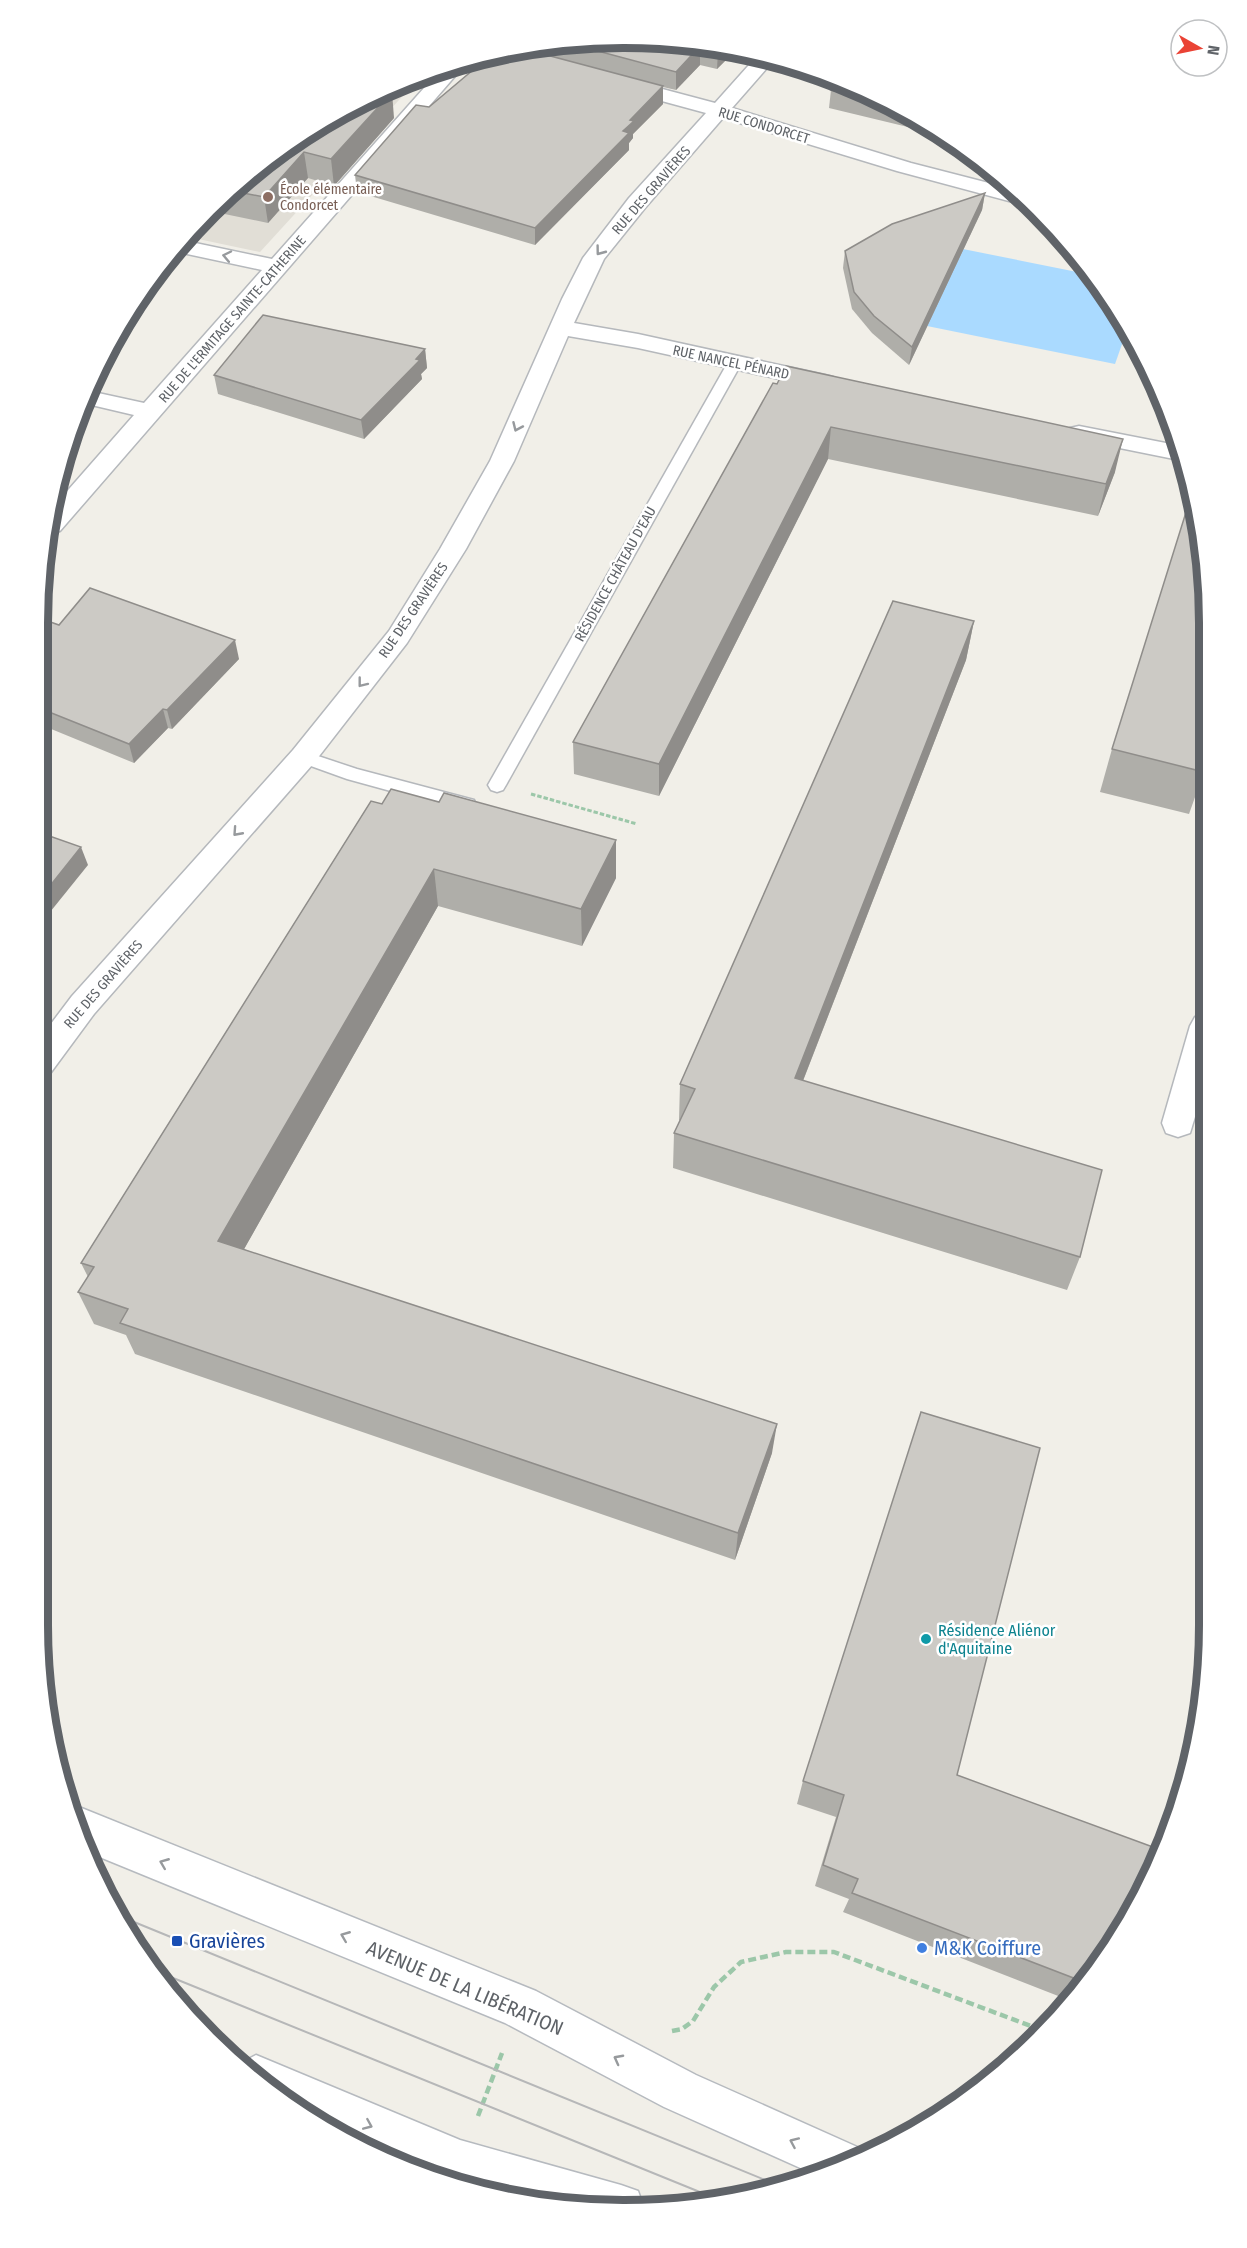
<svg xmlns="http://www.w3.org/2000/svg" width="1247" height="2248" font-family="'Fira Sans Condensed',sans-serif">
  <rect width="100%" height="100%" fill="#f1efe8"/>
  <!-- education -->
  <polygon fill="#e1ded6" points="420,77 260,252 184,236 267,158 365,98"/>
  <!-- water -->
  <polygon fill="#aadaff" points="963,249 1092,275 1111,298 1127,330 1115,364 927,326"/>
  <g fill="none" stroke-linecap="round" stroke-linejoin="round">
    <defs>
      <g id="lane">
        <polygon points="734,360 741,364 506,785 503,790 497,792 491,790 488,785 727,364"/>
        <polygon points="303,751 357,769 474,800 476,805 474,810 467,812 347,779 297,761 294,757 297,753"/>
      </g>
      <g id="street">
        <polygon points="757,56 774,60 732,108 911,163 1012,189 1031,204 1024,205 897,171 723,118 645,208 604,259 574,323 638,334 825,375 833,377 837,382 833,387 825,389 638,348 568,336 514,461 466,549 407,643 313,764 94,1014 49,1075 38,1079 38,1041 72,996 293,750 389,631 440,549 490,461 562,299 583,258 629,198 706,113 614,88 611,84 614,80 621,78 715,103"/>
        <polygon points="464,60 466,63 463,67 60,531 49,533 55,505 134,415 83,403 89,391 144,403 262,270 173,251 181,240 272,259 440,70"/>
        <polygon points="1079,426 1181,446 1184,461 1070,438 1067,433 1070,428"/>
        <polygon points="1206,1014 1206,1081 1190,1133 1178,1137 1166,1133 1162,1123 1190,1026 1195,1017"/>
      </g>
      <g id="secondary">
        <polygon points="74,1805 536,1991 696,2075 864,2150 867,2156 847,2166 816,2175 664,2107 505,2023 85,1851 68,1813 68,1808"/>
        <polygon points="256,2055 460,2140 621,2185 638,2191 644,2208 547,2206 460,2186 339,2135 298,2112 239,2064"/>
      </g>
    </defs>
    <!-- lane casing -->
    <use href="#lane" stroke="#b5b8bc" stroke-width="3"/>
    <!-- street casing -->
    <use href="#street" stroke="#b5b8bc" stroke-width="3"/>
    <!-- secondary casing -->
    <use href="#secondary" stroke="#b6babf" stroke-width="3"/>
    <!-- path-far1 -->
    <polyline stroke="#9cc7a9" stroke-width="3" stroke-dasharray="4.5 2" stroke-linecap="butt" points="531,794 637,824"/>
    <!-- path -->
    <g stroke="#9cc7a9" stroke-width="4.5" stroke-dasharray="8 4" stroke-linecap="butt">
      <polyline points="672,2031 682,2029 693,2021 714,1987 741,1962 786,1952 834,1952 1044,2031"/>
      <polyline points="478,2116 502,2053"/>
    </g>
    <!-- lane -->
    <use href="#lane" fill="#fff" fill-rule="evenodd"/>
    <!-- street -->
    <use href="#street" fill="#fff" fill-rule="evenodd"/>
    <!-- secondary -->
    <use href="#secondary" fill="#fff" fill-rule="evenodd"/>
    <!-- tram -->
    <g stroke="#b6b7b8" stroke-width="2">
      <polyline points="117,1915 780,2186"/>
      <polyline points="151,1969 722,2201"/>
    </g>
  </g>
  <!-- wall -->
  <g fill="#afaea9">
    <polygon points="586,39 700,43 735,51 717,69 700,65 676,90 663,87 663,104 633,134 633,138 629,143 629,150 535,245 357,192 355,175 429,107 492,54"/>
    <polygon points="839,81 917,116 941,135 829,108 831,90"/>
    <polygon points="394,118 334,186 308,178 268,223 210,211 267,158"/>
    <polygon points="985,193 982,210 909,365 872,333 852,309 843,268 845,251"/>
    <polygon points="425,349 427,368 421,374 422,379 364,439 218,394 214,375"/>
    <polygon points="773,383 1115,472 1098,516 828,459 659,796 574,774 573,742"/>
    <polygon points="974,621 966,660 803,1081 1080,1257 1067,1290 673,1168 674,1133 680,1120 679,1120 680,1084"/>
    <polygon points="39,625 59,625 239,659 172,729 168,728 134,763 39,724"/>
    <polygon points="1112,749 1205,769 1189,814 1100,792"/>
    <polygon points="371,801 616,878 582,946 438,906 244,1249 772,1453 735,1560 135,1354 126,1335 94,1324 78,1292 88,1277 81,1263"/>
    <polygon points="957,1775 1131,1918 1071,2001 843,1912 849,1899 815,1886 836,1817 797,1804 803,1781"/>
  </g>
  <!-- shaded-wall -->
  <g fill="#8f8d8a">
    <polygon points="700,46 700,65 676,90 676,72"/>
    <polygon points="721,47 735,51 717,69 718,51"/>
    <polygon points="663,86 663,104 633,134 633,138 629,143 629,150 535,245 535,228 623,131 630,120"/>
    <polygon points="392,92 394,118 334,186 331,159"/>
    <polygon points="304,152 308,178 268,223 264,197"/>
    <polygon points="985,193 982,210 909,365 912,347"/>
    <polygon points="425,349 427,368 421,374 422,379 364,439 361,420 416,359"/>
    <polygon points="831,427 828,459 659,796 659,764"/>
    <polygon points="1123,439 1115,472 1098,516 1106,484"/>
    <polygon points="974,621 966,660 790,1114 795,1078"/>
    <polygon points="235,640 239,659 172,729 167,710"/>
    <polygon points="163,709 168,728 134,763 129,744"/>
    <polygon points="616,840 616,878 582,946 581,909"/>
    <polygon points="81,847 88,865 38,927 38,901"/>
    <polygon points="434,869 438,906 230,1274 218,1241"/>
    <polygon points="777,1424 772,1453 735,1560 738,1533"/>
  </g>
  <!-- building -->
  <g fill="#cccac5" stroke="#8f8d8a" stroke-width="1.5">
    <polygon points="586,39 700,43 721,47 718,51 700,46 676,72 564,42"/>
    <polygon points="524,49 663,86 630,120 634,121 623,131 629,133 535,228 355,175 416,105 429,107 492,54"/>
    <polygon points="839,81 888,103 831,90"/>
    <polygon points="383,91 392,92 331,159 304,152 264,197 233,191 267,158 365,98"/>
    <polygon points="985,193 912,347 874,316 854,292 845,251 892,224"/>
    <polygon points="263,315 425,349 416,359 420,360 361,420 214,375"/>
    <polygon points="786,366 1123,439 1106,484 831,427 659,764 573,742 773,383 777,384"/>
    <polygon points="1192,493 1205,547 1205,769 1204,772 1112,749"/>
    <polygon points="90,588 235,640 167,710 163,709 129,744 39,708 39,625 45,620 59,625"/>
    <polygon points="893,601 974,621 795,1078 1102,1170 1080,1257 674,1133 695,1089 680,1084"/>
    <polygon points="391,789 439,802 444,793 616,840 581,909 434,869 218,1241 777,1424 738,1533 120,1323 128,1309 78,1292 94,1267 81,1263 371,801 382,804"/>
    <polygon points="38,832 81,847 38,901"/>
    <polygon points="921,1412 1040,1448 957,1775 1161,1850 1131,1918 1084,1982 852,1893 858,1879 823,1865 844,1795 803,1781"/>
  </g>
  <!-- one-way arrows -->
  <defs><path id="oneway-chevron" d="M-2-3.5L2.5 0L-2 3.5" fill="none" stroke-width="1.6" stroke-linecap="round" stroke-linejoin="round" transform="scale(1.5)"/></defs>
  <g stroke="#979a9d">
    <use href="#oneway-chevron" transform="translate(600 251) rotate(127)"/>
    <use href="#oneway-chevron" transform="translate(227 256) rotate(-168)"/>
    <use href="#oneway-chevron" transform="translate(517 427) rotate(114)"/>
    <use href="#oneway-chevron" transform="translate(362 683) rotate(128)"/>
    <use href="#oneway-chevron" transform="translate(237 832) rotate(132)"/>
    <use href="#oneway-chevron" transform="translate(164 1863) rotate(-158)"/>
    <use href="#oneway-chevron" transform="translate(345 1936) rotate(-158)"/>
    <use href="#oneway-chevron" transform="translate(618 2059) rotate(-152)"/>
    <use href="#oneway-chevron" transform="translate(368 2125) rotate(23)"/>
    <use href="#oneway-chevron" transform="translate(794 2142) rotate(-156)"/>
  </g>
  <!-- markers -->
  <circle fill="#8d6e63" stroke="#fff" stroke-width="2" cx="268" cy="197" r="6"/>
  <circle fill="#0f9aa8" stroke="#fff" stroke-width="2" cx="926" cy="1639" r="6"/>
  <rect fill="#1a4fb4" stroke="#fff" stroke-width="2" x="171" y="1935" width="12" height="12" rx="3"/>
  <circle fill="#3f7fe0" stroke="#fff" stroke-width="2" cx="922" cy="1948" r="6"/>
  <g text-anchor="middle" stroke-width="5" stroke-linejoin="round" paint-order="stroke">
    <!-- far-street labels -->
    <g font-size="14" fill="#5f6368" stroke="#fff">
      <text transform="translate(764 125) rotate(17)" y="5">RUE CONDORCET</text>
      <text transform="translate(651 190) rotate(-49)" y="5">RUE DES GRAVIÈRES</text>
      <text transform="translate(232 319) rotate(-49)" y="5">RUE DE L'ERMITAGE SAINTE-CATHERINE</text>
      <text transform="translate(731 362) rotate(12)" y="5">RUE NANCEL PÉNARD</text>
      <text transform="translate(615 574) rotate(-61)" y="5">RÉSIDENCE CHÂTEAU D'EAU</text>
      <text transform="translate(413 610) rotate(-56)" y="5">RUE DES GRAVIÈRES</text>
      <text transform="translate(103 984) rotate(-49)" y="5">RUE DES GRAVIÈRES</text>
    </g>
    <!-- far-education labels -->
    <g font-size="14" fill="#785e54" stroke="#fff" text-anchor="start">
      <text x="280" y="194">École élémentaire<tspan x="280" dy="16">Condorcet</tspan></text>
    </g>
    <!-- culture labels -->
    <g font-size="16" fill="#0d838f" stroke="#fff" text-anchor="start">
      <text x="938" y="1636">Résidence Aliénor<tspan x="938" dy="18">d'Aquitaine</tspan></text>
    </g>
    <!-- near-transit labels -->
    <g font-size="20" fill="#164399" stroke="#fff" text-anchor="start">
      <text x="189" y="1948">Gravières</text>
    </g>
    <!-- near-shop labels -->
    <g font-size="20" fill="#366cbe" stroke="#fff" text-anchor="start">
      <text x="934" y="1955">M&amp;K Coiffure</text>
    </g>
    <!-- near-street labels -->
    <g font-size="20" fill="#5f6368" stroke="#fff">
      <text transform="translate(465 1988) rotate(23)" y="7">AVENUE DE LA LIBÉRATION</text>
    </g>
  </g>
  <!-- crop -->
  <path d="M0 0H1247V2248H0ZM623 48H624A575 575 0 0 1 1199 623V1625A575 575 0 0 1 624 2200H623A575 575 0 0 1 48 1625V623A575 575 0 0 1 623 48Z" fill="#fff" fill-rule="evenodd"/>
  <path fill="none" stroke="#5f6368" stroke-width="8" d="M623 48H624A575 575 0 0 1 1199 623V1625A575 575 0 0 1 624 2200H623A575 575 0 0 1 48 1625V623A575 575 0 0 1 623 48Z"/>
  <!-- north arrow -->
  <g transform="translate(1199 48) rotate(99)"><circle r="28" fill="#ffffff" stroke="#bfc1c3" stroke-width="1.5"/>
  <path d="M0-4.5L10 22L0 15L-10 22Z" fill="#ea4335"/>
  <text y="-9" font-size="16" font-weight="bold" text-anchor="middle" fill="#5f6368">N</text>
  </g>
</svg>
